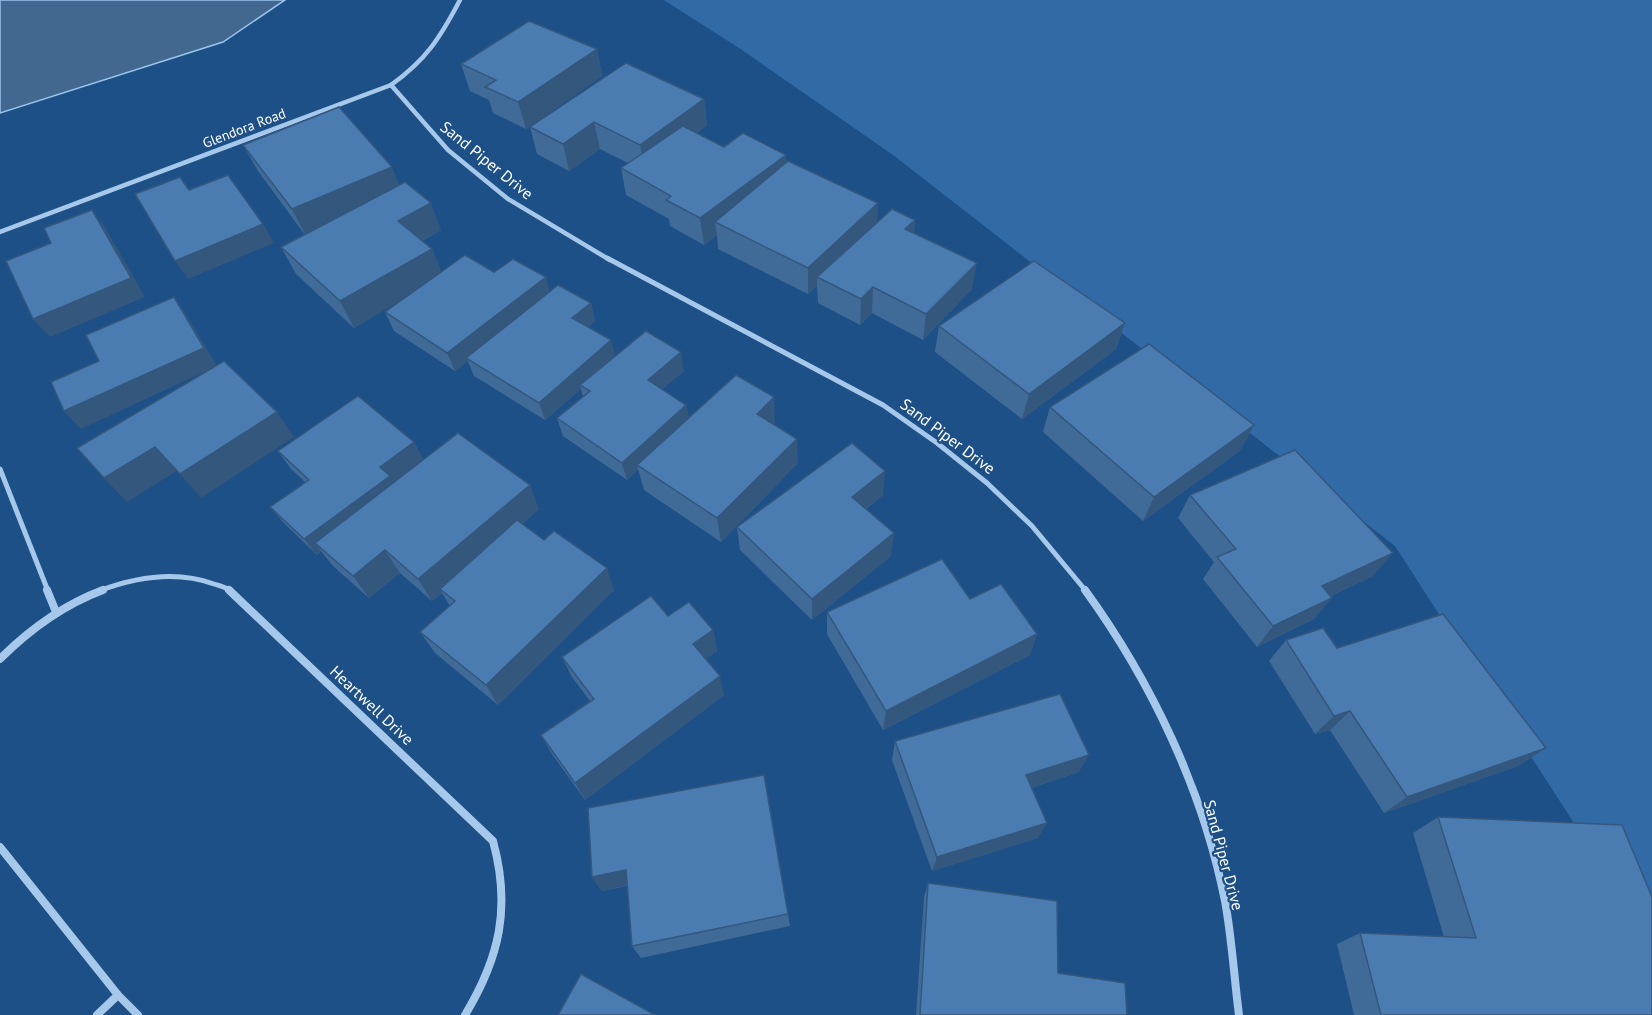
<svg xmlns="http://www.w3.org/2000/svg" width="1652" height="1015" font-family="'PT Sans',sans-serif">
  <rect width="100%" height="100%" fill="#1d5087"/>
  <!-- green -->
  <polygon fill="#316aa5" points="664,0 1652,0 1652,944 1395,546 893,155 742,50"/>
  <!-- water -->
  <polygon fill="#436890" stroke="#99c4ed" stroke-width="1.5" points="0,0 285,0 223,42 0,113"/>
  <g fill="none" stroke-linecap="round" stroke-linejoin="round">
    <!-- minor-far2 -->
    <g stroke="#a6c8eb" stroke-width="4.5">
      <polyline points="391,85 448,150 508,199 610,260"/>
      <path d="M0,232l391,-147c35,-25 49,-47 69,-85"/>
    </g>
    <!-- minor-far1 -->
    <g stroke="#a6c8eb" stroke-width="5">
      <polyline points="607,258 883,405 937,443 987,483 1032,526 1086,591"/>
      <polyline points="0,469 48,591"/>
      <path d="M99,591c37,-14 76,-21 115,-7 6,2 12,3 16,7"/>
    </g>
    <!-- minor -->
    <g stroke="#a6c8eb" stroke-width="8">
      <polyline points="47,590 56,612"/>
      <path d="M229,590l264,251c18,66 7,116 -28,174"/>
      <path d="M1085,590c66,91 118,200 140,311 7,38 9,76 14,114"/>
      <path d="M0,659c30,-30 63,-54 103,-69"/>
      <polyline points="0,847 118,995 138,1015"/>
      <polyline points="97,1015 118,995"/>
    </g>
  </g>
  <!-- wall -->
  <g fill="#406b99">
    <polygon points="597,49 602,76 526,129 493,113 489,100 470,91 461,64"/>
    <polygon points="704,99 707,125 697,133 724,147 786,155 786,163 877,222 915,220 914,233 972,289 923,340 872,313 860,325 818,303 817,286 808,294 718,249 717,235 704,245 670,226 669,219 626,195 621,168 628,163 600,149 569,171 537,154 530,127"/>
    <polygon points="243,145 399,185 441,230 422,241 432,249 441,272 494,272 550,291 591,303 595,321 588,327 615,356 684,371 662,389 686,405 689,418 775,422 773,424 798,463 721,542 644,490 638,469 627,480 563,436 557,418 583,397 581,389 545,420 474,376 468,361 455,371 394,331 385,312 404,298 354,328 296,274 281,247 305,235 258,171"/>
    <polygon points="1125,323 1116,349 1022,419 935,352 939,326"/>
    <polygon points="1050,407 1241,450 1143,521 1043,432"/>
    <polygon points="414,442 423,460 539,509 522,524 614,590 498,705 435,653 420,632 450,606 442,593 432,601 400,573 369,598 333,566 321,551 317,555 284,523 270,507 305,482 291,469 278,451"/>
    <polygon points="883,495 866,509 891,556 812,620 740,550 737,527"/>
    <polygon points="1190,495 1373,576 1331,596 1314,619 1257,647 1203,579 1214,562 1178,518"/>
    <polygon points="970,599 1037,634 1030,655 883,730 827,634 827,612"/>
    <polygon points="668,616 713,630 717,651 706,659 724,695 585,800 552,754 541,735 590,701 572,677 562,657"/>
    <polygon points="1286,640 1337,648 1546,748 1518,766 1384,813 1330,730 1315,734 1269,661"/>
    <polygon points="895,741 1079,772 1031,788 1038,838 932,871 892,760"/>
    <polygon points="1438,817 1652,1015 1354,1015 1337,944 1360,933 1444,937 1413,833"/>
    <polygon points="592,877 788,914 790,926 641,958 632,946 627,886 602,891"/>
    <polygon points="928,883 1058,973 1127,1015 916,1015 924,897"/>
  </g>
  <!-- shaded-wall -->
  <g fill="#34577d">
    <polygon points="597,49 602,76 526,129 518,102"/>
    <polygon points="704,99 707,125 645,172 640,145"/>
    <polygon points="594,122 600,149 569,171 563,144"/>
    <polygon points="786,155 787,182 715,222 717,235 704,245 700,218"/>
    <polygon points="392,167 403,194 306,236 292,209"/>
    <polygon points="431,203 441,230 410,247 398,221"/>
    <polygon points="878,203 877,229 817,277 817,286 808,294 808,268"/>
    <polygon points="92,210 106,229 145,297 50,337 33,319"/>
    <polygon points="915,220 913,246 905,229"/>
    <polygon points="263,224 274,243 188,279 175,261"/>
    <polygon points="432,249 443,276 354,328 340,301"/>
    <polygon points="977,263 972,289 923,340 926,314"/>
    <polygon points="546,277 551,296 466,358 468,361 455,371 447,353"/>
    <polygon points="873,287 872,313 860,325 861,299"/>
    <polygon points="174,297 187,316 217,366 81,429 64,411"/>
    <polygon points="591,303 595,321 578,337 572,318"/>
    <polygon points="1125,323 1116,349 1022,419 1029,394"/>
    <polygon points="611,340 616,359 580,385 581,389 545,420 539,403"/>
    <polygon points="681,352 684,371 652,398 648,380"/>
    <polygon points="774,397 775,422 759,439 757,414"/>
    <polygon points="686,405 690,423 637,465 638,469 627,480 622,463"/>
    <polygon points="277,412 294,437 201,498 180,474"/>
    <polygon points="1254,425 1241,450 1143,521 1154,497"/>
    <polygon points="797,439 798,463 721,542 717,518"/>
    <polygon points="414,442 423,460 394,482 400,493 315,543 321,551 317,555 304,539 380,467"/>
    <polygon points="155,447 177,471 127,502 104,478"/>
    <polygon points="885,471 883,495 851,520 852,497"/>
    <polygon points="530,485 539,509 443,592 440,589 442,593 432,601 418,579"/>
    <polygon points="894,533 891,556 812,620 812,599"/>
    <polygon points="385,550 400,573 369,598 353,576"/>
    <polygon points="1393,553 1373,576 1305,608 1322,586"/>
    <polygon points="607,568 614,590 498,705 486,685"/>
    <polygon points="1332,598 1314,619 1257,647 1273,626"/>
    <polygon points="713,630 717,651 698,665 693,644"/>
    <polygon points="1037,634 1030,655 883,730 886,711"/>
    <polygon points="720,676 724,695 585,800 575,783"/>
    <polygon points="1350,711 1330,730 1315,734 1334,716"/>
    <polygon points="1546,748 1518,766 1384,813 1407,797"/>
    <polygon points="1089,755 1079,772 1018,792 1026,775"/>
    <polygon points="1047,823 1038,838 932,871 937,857"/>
    <polygon points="626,870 634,884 602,891 592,877"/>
  </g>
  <!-- building -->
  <g fill="#4a7cb2" stroke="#34577d" stroke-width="1.5">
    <polygon points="529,21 597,49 518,102 485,87 496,80 461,64"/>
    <polygon points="626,63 704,99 640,145 594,122 563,144 530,127"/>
    <polygon points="339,107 392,167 292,209 243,145"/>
    <polygon points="683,126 724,147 743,133 786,155 700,218 666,200 671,196 621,168"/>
    <polygon points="788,161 878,203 808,268 715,222"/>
    <polygon points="228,175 263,224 175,261 135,194 180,177 189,190"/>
    <polygon points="405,182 431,203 398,221 432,249 340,301 281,247"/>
    <polygon points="892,209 915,220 905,229 977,263 926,314 873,287 861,299 817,277"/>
    <polygon points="92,210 131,278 33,319 6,261 51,243 44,228"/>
    <polygon points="465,255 494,272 513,259 546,277 447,353 385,312"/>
    <polygon points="1034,261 1125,323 1029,394 939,326"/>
    <polygon points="558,285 591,303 572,318 611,340 539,403 466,358"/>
    <polygon points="174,297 204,348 64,411 51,382 99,361 86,335"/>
    <polygon points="646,331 681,352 648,380 686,405 622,463 557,418 590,391 580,385"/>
    <polygon points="1149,344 1254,425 1154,497 1050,407"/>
    <polygon points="224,361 277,412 180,474 155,447 104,478 77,448"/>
    <polygon points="736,375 774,397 757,414 797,439 717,518 637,465"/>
    <polygon points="358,396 414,442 380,467 390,476 304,539 270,507 309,480 278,451"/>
    <polygon points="458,433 530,485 418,579 385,550 353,576 315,543"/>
    <polygon points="852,443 885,471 852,497 894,533 812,599 737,527"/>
    <polygon points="1295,450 1393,553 1322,586 1332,598 1273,626 1217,557 1236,549 1190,495"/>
    <polygon points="517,520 544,540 554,531 607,568 486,685 420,632 455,601 440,589"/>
    <polygon points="942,559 970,599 1001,584 1037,634 886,711 827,612"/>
    <polygon points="651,596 668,616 689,602 713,630 693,644 720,676 575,783 541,735 594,699 562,657"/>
    <polygon points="1443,614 1546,748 1407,797 1350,711 1334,716 1286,640 1323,628 1337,648"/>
    <polygon points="1060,694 1089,755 1026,775 1047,823 937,857 895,741"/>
    <polygon points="764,775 788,914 632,946 626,870 592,877 588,808"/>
    <polygon points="1438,817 1622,825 1652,897 1652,1015 1381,1015 1360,933 1476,938"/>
    <polygon points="928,883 1057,901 1058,973 1125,983 1127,1015 920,1015"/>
    <polygon points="581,974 655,1015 558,1015"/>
  </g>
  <g text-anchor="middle" stroke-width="4.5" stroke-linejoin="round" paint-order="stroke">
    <!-- far-street labels -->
    <g font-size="14" fill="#fff" stroke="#1d5087">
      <text transform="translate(244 128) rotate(-21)" y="5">Glendora Road</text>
    </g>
    <!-- street labels -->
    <g font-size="16" fill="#fff" stroke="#1d5087">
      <text transform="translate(487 160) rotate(39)" y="6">Sand Piper Drive</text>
      <text transform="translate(948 436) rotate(37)" y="6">Sand Piper Drive</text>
      <text transform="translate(372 705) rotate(43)" y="6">Heartwell Drive</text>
      <text transform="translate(1224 855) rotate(75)" y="6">Sand Piper Drive</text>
    </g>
  </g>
</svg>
